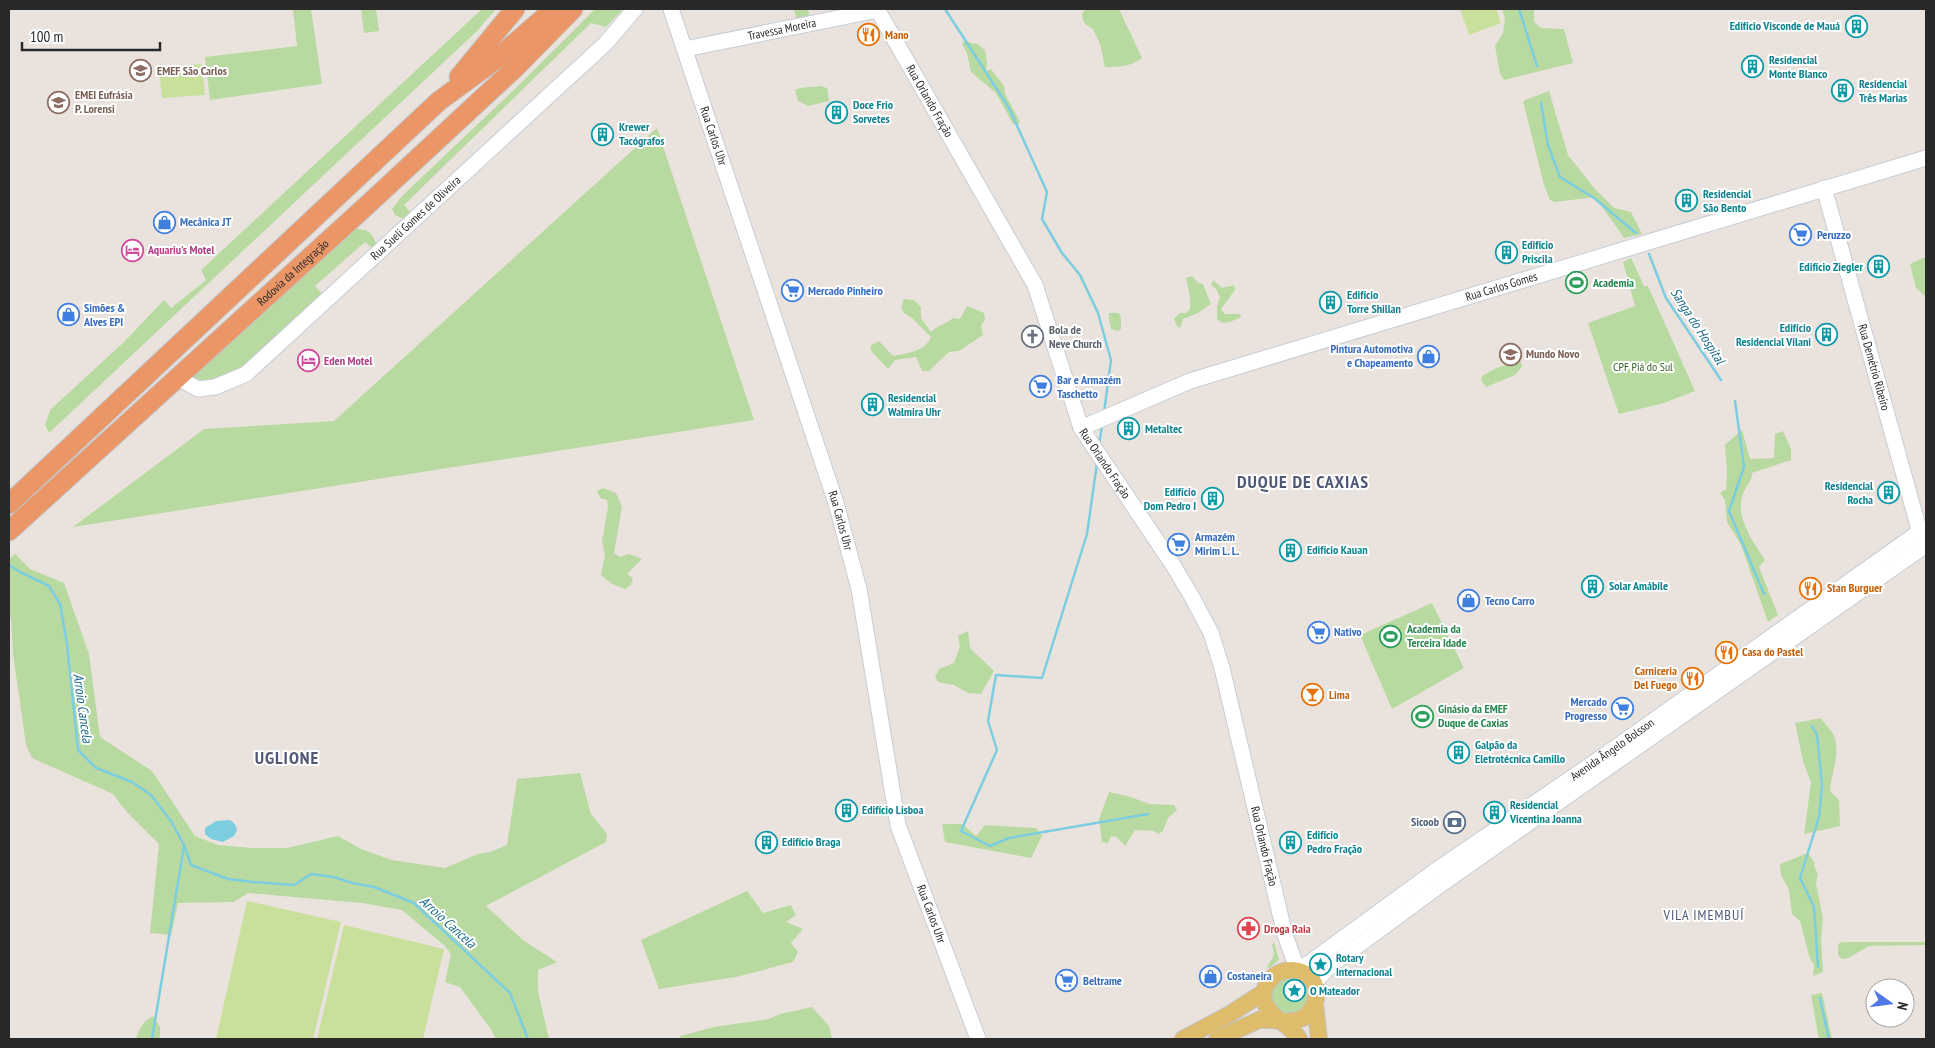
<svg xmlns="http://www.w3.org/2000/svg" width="1935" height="1048" font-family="'PT Sans Narrow',sans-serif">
  <rect width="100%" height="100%" fill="#eae3dd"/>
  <!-- green -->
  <g fill="#b8daa0">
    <polygon points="293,9 311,9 322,84 210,100 205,57 297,46"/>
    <polygon points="361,9 376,9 379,31 364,33"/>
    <polygon points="482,9 496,9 476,32 49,433 45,425 50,410 124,342 164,300 171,308 206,280 201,270"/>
    <polygon points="595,9 623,9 606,27 591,23 404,205 411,213 404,219 395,215 392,209 402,196 521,83"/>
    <polygon points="794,9 808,9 810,19 797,21"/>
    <path d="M1086,9h33l23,49c-11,9 -25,9 -37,9l-5,-23 -7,-15c-8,-4 -10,-6 -11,-15z"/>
    <polygon points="1502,9 1534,9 1534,22 1541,28 1564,29 1573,63 1504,80 1500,74 1495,46 1503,33 1505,18"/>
    <polygon points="965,40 973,44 976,43 985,50 987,62 986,71 991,69 1004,86 1005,94 1020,122 1018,124 1013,124 996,93 971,72 967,53 962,44"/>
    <path d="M820,86l7,2 2,13 -21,5 -10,-5 -3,-11c7,-4 17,-2 25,-4z"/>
    <polygon points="1549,91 1568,155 1595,189 1614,208 1631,212 1642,234 1624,238 1595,197 1555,202 1550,200 1544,185 1523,101"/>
    <polygon points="657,128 754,420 73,527 204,429 334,421"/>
    <path d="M356,229c12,0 16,4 20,14l-3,6 -8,-7 -50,44 8,9 -84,75 -18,9 -17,2 -12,-4z"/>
    <polygon points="1925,257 1926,259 1926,297 1916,288 1910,264"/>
    <polygon points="1631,258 1644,286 1648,286 1695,391 1664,403 1619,414 1588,323 1635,306 1623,262"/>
    <polygon points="1192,276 1198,283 1203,284 1211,304 1198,313 1183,319 1180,328 1177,326 1174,319 1180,313 1186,313 1190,309 1190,297 1186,278"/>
    <polygon points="1213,280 1222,288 1234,285 1235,290 1221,309 1225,314 1240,314 1241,317 1230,322 1222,323 1217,319 1217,306 1220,297 1216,289 1211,285"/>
    <path d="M904,299l10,1 7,7v11l10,14c7,-7 15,-8 22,-14l7,1 7,-13 17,7 1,7 -4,6 2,9 -24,16 -10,1 -20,19h-7l-6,-14 -21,3 -7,9 -16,-17 -2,-6 9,-5 14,15c14,-3 32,-4 38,-19l-19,-19 -8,-5 -3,-5z"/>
    <polygon points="1109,313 1119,313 1121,318 1121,329 1118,331 1111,329 1109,319"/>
    <polygon points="1519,361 1521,362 1522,367 1515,375 1486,387 1481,380 1482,376 1496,368"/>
    <path d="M1742,430l8,29 24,-1 1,-24 8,-3 8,18v11l-39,13c1,7 -7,14 -9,21 -9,22 11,49 22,66l-6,7 19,48 -10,7 -27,-77 -14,-23 -2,-22 -5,-7 6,-4 1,-17 -2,-27z"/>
    <polygon points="603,488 616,493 622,507 614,553 620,557 629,554 642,559 627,574 633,578 631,585 625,589 612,584 601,575 605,555 602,541 608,507 607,500 600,498 597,491"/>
    <polygon points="15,554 30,569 64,583 89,654 100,737 152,771 195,836 218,845 252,848 287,848 338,836 361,849 392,860 445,868 478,854 490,852 507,845 517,779 580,773 591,814 607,834 606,842 486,906 524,941 557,962 538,970 538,991 549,1039 496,1039 490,1028 460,987 445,982 451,954 445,946 402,910 362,903 248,893 234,902 178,903 171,935 150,933 159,844 126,811 113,794 32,758 26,745 13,654 11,618 9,616 9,559"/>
    <polygon points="1432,603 1464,668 1392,709 1360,635"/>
    <polygon points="968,631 970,648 994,671 981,694 968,693 954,685 938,682 935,677 939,669 954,663 960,646 958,636"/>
    <path d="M1821,718c3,6 9,10 12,16 9,17 -2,39 -3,57l9,9 1,26 -36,8 7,-52 -8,-21 -8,-38z"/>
    <polygon points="1109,792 1131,797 1149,804 1174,805 1177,810 1168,818 1163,831 1158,834 1154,831 1135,830 1125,846 1117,837 1111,836 1108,843 1102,842 1099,819"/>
    <polygon points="942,824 962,824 976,836 985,825 1036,828 1042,836 1031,858 945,842"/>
    <polygon points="1808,853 1815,863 1814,866 1818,874 1816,883 1823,919 1821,940 1823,972 1813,976 1814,964 1810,959 1800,921 1792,914 1789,890 1781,875 1780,864"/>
    <polygon points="747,891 763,913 791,905 796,915 786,922 803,929 791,943 798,952 793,962 736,977 659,989 641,940"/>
    <path d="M1274,942l5,18 -10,8 -2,-1c5,-9 9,-11 5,-22z"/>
    <polygon points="1842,942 1926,942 1926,945 1869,946 1848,958 1842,959 1838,955 1838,944"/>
    <circle cx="1290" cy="995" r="18"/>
    <polygon points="1822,993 1832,1039 1819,1039 1811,995"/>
    <polygon points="812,1007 829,1026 832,1039 681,1039 680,1036 714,1027 769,1019 780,1014"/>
    <path d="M153,1016l7,11v12h-24c3,-10 7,-18 17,-23z"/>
  </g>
  <!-- pitch -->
  <g fill="#c9e09d">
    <polygon points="1460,9 1496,9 1501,23 1469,35"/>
    <polygon points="202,64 205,95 162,98 159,68"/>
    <polygon points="247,901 341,922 313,1039 216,1039"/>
    <polygon points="344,925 444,949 423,1039 317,1039"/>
  </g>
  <!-- water -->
  <polygon fill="#7ccde0" points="230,820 235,824 237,830 234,836 223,842 211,839 205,834 205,828 216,821"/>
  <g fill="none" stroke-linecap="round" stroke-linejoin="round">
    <!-- stream -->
    <g stroke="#7ccde0" stroke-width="2.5">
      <polyline points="945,9 1009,108 1047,192 1042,219 1062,253 1080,275 1098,313 1111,360 1104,413"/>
      <polyline points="1519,9 1537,66"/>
      <polyline points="1541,103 1548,145 1560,177 1594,198 1636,233"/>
      <polyline points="1649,254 1666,298 1721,380"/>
      <polyline points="1735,401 1744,467 1729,511 1764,594"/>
      <polyline points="1099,445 1102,426"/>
      <polyline points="1097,463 1087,534 1042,678 996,675 988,721 997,750 961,831 990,846 1009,838 1148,814"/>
      <polyline points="9,565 20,572 49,586 60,604 67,644 78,750 96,768 132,782 151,795 171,821 184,845 191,865 228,879 253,882 294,885 311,874 334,877 352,883 374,887 414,903 510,993 528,1039"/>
      <polyline points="1812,726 1817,735 1822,785 1819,817 1800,878 1814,907 1818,967"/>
      <polyline points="1820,998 1829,1039"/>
      <polyline points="152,1039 184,846"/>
    </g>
    <defs>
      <g id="secondary">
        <path id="s1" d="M671,9l165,494 23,86 39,236 80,214"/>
        <path id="s2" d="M877,9l158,276 46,143 92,137 19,32 19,36 11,35 63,267 13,36 137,-100 170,-116 314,-223 7,-3"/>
        <path id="s3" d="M685,49l193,-39"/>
        <path id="s4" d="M1824,188l98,352"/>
        <path id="s5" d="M178,378l20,11 17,-2 31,-13 359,-330 30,-35"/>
        <path id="s6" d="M1081,428l109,-47 736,-223"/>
        <polyline points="1314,983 1329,967 1443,883 1926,545"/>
      </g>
      <g id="primary">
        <polyline points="1315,1004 1319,1039"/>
        <polyline points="1183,1039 1230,1014 1264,992"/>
        <path d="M1217,1039l42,-19c13,-2 26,4 38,0 15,-3 24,-23 17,-37 -8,-16 -32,-17 -43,-4 -5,5 -9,13 -7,21 4,18 27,24 35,39"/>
      </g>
      <g id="highway">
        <polyline points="459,77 515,9"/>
        <polyline points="9,504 439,101 495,60 554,9"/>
        <path id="s7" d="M9,531l355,-323 151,-140 58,-59"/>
      </g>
    </defs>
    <!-- secondary casing -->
    <use href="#secondary" stroke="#c8ccd5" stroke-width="17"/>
    <!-- primary casing -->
    <use href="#primary" stroke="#c3c3c3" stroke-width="18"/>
    <!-- highway casing -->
    <use href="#highway" stroke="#c3c3c3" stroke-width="21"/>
    <!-- secondary -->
    <use href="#secondary" stroke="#fff" stroke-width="15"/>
    <!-- primary -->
    <use href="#primary" stroke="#dfbc6c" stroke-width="16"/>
    <!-- highway -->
    <use href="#highway" stroke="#eb9667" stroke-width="19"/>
  </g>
  <!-- icons -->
  <defs>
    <symbol id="building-ring" viewBox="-11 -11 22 22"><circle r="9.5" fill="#fff" stroke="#0f9aa8" stroke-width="1.5"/><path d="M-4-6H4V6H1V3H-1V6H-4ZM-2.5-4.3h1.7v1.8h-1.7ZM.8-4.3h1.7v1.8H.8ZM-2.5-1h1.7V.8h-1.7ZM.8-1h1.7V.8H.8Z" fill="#0f9aa8"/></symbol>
    <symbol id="restaurant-ring" viewBox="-11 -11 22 22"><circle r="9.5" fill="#fff" stroke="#e8710a" stroke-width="1.5"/><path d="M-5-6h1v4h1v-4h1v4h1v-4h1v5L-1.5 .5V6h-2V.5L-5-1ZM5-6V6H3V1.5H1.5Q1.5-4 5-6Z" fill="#e8710a"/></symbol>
    <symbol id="school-ring" viewBox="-11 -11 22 22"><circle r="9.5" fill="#fff" stroke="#8d6e63" stroke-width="1.5"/><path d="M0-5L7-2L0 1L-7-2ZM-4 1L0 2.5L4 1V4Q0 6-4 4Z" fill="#8d6e63"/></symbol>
    <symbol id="shop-ring" viewBox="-11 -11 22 22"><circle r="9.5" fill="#fff" stroke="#3f7fe0" stroke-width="1.5"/><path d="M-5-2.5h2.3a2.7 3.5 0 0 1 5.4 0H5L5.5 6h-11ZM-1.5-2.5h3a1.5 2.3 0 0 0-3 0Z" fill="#3f7fe0"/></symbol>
    <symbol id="supermarket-ring" viewBox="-11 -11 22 22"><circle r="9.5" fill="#fff" stroke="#3f7fe0" stroke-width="1.5"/><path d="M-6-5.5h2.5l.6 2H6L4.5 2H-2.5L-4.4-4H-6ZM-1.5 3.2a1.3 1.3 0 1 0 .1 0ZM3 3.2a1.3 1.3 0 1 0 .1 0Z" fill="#3f7fe0"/></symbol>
    <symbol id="hotel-ring" viewBox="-11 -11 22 22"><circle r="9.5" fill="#fff" stroke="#d1479c" stroke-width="1.5"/><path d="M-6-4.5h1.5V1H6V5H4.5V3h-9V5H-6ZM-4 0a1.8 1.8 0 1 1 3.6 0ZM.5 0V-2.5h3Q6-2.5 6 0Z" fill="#d1479c"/></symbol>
    <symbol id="stadium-ring" viewBox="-11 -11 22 22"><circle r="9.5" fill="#fff" stroke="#2e9e5b" stroke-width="1.5"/><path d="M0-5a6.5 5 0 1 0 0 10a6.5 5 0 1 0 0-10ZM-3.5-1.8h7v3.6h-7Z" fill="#2e9e5b"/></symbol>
    <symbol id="church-ring" viewBox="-11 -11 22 22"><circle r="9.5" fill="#fff" stroke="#6b7280" stroke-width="1.5"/><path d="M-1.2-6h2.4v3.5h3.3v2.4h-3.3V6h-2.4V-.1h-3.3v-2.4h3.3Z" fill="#6b7280"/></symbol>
    <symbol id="bar-ring" viewBox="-11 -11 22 22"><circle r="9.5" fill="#fff" stroke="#e8710a" stroke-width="1.5"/><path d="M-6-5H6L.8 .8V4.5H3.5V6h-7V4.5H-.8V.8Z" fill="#e8710a"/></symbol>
    <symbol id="bank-ring" viewBox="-11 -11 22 22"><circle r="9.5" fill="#fff" stroke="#5c6f8a" stroke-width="1.5"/><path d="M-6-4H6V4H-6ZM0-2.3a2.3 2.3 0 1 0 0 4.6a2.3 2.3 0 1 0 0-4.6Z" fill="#5c6f8a"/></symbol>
    <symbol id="pharmacy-ring" viewBox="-11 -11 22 22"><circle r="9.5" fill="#fff" stroke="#e0444e" stroke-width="1.5"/><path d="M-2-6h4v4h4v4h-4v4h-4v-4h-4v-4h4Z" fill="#e0444e"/></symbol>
    <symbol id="sight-ring" viewBox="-11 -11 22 22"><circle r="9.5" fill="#fff" stroke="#0f9aa8" stroke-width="1.5"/><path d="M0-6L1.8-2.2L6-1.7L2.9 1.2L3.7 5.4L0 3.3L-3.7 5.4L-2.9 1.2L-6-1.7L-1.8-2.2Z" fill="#0f9aa8"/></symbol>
  </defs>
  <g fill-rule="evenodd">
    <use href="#building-ring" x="1844" y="14" width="25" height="25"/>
    <use href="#restaurant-ring" x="856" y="22" width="25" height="25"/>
    <use href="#building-ring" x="1740" y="54" width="25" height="25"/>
    <use href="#school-ring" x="128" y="58" width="25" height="25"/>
    <use href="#building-ring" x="1830" y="78" width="25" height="25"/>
    <use href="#school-ring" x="46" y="90" width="25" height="25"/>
    <use href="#building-ring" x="824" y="100" width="25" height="25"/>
    <use href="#building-ring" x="590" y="122" width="25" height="25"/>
    <use href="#building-ring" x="1674" y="188" width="25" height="25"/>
    <use href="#shop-ring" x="152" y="210" width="25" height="25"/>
    <use href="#supermarket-ring" x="1788" y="222" width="25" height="25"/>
    <use href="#hotel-ring" x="120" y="238" width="25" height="25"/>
    <use href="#building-ring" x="1494" y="240" width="25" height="25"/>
    <use href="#building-ring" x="1866" y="254" width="25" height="25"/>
    <use href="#stadium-ring" x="1564" y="270" width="25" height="25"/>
    <use href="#supermarket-ring" x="780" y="278" width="25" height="25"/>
    <use href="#building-ring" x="1318" y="290" width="25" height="25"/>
    <use href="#shop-ring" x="56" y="302" width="25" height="25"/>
    <use href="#building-ring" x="1814" y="322" width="25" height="25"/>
    <use href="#church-ring" x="1020" y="324" width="25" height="25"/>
    <use href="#school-ring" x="1498" y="342" width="25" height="25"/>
    <use href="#shop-ring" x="1416" y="344" width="25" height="25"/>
    <use href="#hotel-ring" x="296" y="348" width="25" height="25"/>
    <use href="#supermarket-ring" x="1028" y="374" width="25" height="25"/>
    <use href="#building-ring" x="860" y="392" width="25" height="25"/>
    <use href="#building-ring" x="1116" y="416" width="25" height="25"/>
    <use href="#building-ring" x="1876" y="480" width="25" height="25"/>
    <use href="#building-ring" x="1200" y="486" width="25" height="25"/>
    <use href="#supermarket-ring" x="1166" y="532" width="25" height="25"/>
    <use href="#building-ring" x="1278" y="538" width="25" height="25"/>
    <use href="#building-ring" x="1580" y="574" width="25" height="25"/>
    <use href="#restaurant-ring" x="1798" y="576" width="25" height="25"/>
    <use href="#shop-ring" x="1456" y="588" width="25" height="25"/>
    <use href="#supermarket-ring" x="1306" y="620" width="25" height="25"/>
    <use href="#stadium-ring" x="1378" y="624" width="25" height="25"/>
    <use href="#restaurant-ring" x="1714" y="640" width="25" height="25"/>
    <use href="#restaurant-ring" x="1680" y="666" width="25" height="25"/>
    <use href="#bar-ring" x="1300" y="682" width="25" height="25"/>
    <use href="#supermarket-ring" x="1610" y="696" width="25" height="25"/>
    <use href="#stadium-ring" x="1410" y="704" width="25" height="25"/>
    <use href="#building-ring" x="1446" y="740" width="25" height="25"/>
    <use href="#building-ring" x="834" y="798" width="25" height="25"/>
    <use href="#building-ring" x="1482" y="800" width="25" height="25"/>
    <use href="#bank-ring" x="1442" y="810" width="25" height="25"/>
    <use href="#building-ring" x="754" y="830" width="25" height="25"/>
    <use href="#building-ring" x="1278" y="830" width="25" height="25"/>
    <use href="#pharmacy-ring" x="1236" y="916" width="25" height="25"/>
    <use href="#sight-ring" x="1308" y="952" width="25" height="25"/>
    <use href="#shop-ring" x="1198" y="964" width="25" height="25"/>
    <use href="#supermarket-ring" x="1054" y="968" width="25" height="25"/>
    <use href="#sight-ring" x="1282" y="978" width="25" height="25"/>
  </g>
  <g text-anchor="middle" stroke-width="4" stroke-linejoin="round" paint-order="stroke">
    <!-- culture labels -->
    <g font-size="12" font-weight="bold" fill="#0d838f" stroke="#fff" text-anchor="start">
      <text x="1840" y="30" text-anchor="end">Edifício Visconde de Mauá</text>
      <text x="1769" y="64">Residencial<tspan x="1769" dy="14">Monte Blanco</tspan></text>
      <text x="1859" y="88">Residencial<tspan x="1859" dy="14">Três Marias</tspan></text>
      <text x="853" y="109">Doce Frio<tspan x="853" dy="14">Sorvetes</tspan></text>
      <text x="619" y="131">Krewer<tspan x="619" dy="14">Tacógrafos</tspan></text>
      <text x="1703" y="198">Residencial<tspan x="1703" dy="14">São Bento</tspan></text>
      <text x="1522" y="249">Edifício<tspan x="1522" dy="14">Priscila</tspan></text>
      <text x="1863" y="271" text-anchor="end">Edifício Ziegler</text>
      <text x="1347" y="299">Edifício<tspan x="1347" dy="14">Torre Shillan</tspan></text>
      <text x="1811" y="332" text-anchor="end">Edifício<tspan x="1811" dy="14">Residencial Vilani</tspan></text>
      <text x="888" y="402">Residencial<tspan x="888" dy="14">Walmira Uhr</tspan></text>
      <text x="1145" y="433">Metaltec</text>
      <text x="1873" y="490" text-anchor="end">Residencial<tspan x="1873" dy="14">Rocha</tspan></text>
      <text x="1196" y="496" text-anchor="end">Edifício<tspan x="1196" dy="14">Dom Pedro I</tspan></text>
      <text x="1307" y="554">Edifício Kauan</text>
      <text x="1609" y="590">Solar Amábile</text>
      <text x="1475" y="749">Galpão da<tspan x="1475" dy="14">Eletrotécnica Camillo</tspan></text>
      <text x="1510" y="809">Residencial<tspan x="1510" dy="14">Vicentina Joanna</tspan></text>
      <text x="862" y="814">Edifício Lisboa</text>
      <text x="1307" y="839">Edifício<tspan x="1307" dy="14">Pedro Fração</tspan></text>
      <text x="782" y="846">Edifício Braga</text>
      <text x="1336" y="962">Rotary<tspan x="1336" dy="14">Internacional</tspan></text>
      <text x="1310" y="995">O Mateador</text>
    </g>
    <!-- street labels -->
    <g font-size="12" fill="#292929" stroke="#fff">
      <text dy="4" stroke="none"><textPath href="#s3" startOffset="99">Travessa Moreira</textPath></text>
      <text dy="4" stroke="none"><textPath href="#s2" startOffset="106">Rua Orlando Fração</textPath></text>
      <text dy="4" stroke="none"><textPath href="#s1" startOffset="134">Rua Carlos Uhr</textPath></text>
      <text dy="4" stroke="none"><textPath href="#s5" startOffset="304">Rua Sueli Gomes de Oliveira</textPath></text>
      <text dy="4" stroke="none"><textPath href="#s7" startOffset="384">Rodovia da Integração</textPath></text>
      <text dy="4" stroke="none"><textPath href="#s6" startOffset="444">Rua Carlos Gomes</textPath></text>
      <text dy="4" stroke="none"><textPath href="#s4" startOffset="186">Rua Demétrio Ribeiro</textPath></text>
      <text dy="4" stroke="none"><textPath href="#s2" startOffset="511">Rua Orlando Fração</textPath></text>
      <text dy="4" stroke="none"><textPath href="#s1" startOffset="539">Rua Carlos Uhr</textPath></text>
      <text dy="4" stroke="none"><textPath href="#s2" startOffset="1445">Avenida Ângelo Bolsson</textPath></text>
      <text dy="4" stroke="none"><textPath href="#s2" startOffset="931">Rua Orlando Fração</textPath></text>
      <text dy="4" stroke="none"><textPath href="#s1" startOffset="944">Rua Carlos Uhr</textPath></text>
    </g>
    <!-- food labels -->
    <g font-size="12" font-weight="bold" fill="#c56008" stroke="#fff" text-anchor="start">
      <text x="885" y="39">Mano</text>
      <text x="1827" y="592">Stan Burguer</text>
      <text x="1742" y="656">Casa do Pastel</text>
      <text x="1677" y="675" text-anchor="end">Carniceria<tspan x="1677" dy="14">Del Fuego</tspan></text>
      <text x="1329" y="699">Lima</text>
    </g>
    <!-- education labels -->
    <g font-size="12" font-weight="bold" fill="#785e54" stroke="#fff" text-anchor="start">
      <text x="157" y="75">EMEF São Carlos</text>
      <text x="75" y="99">EMEI Eufrásia<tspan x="75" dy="14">P. Lorensi</tspan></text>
      <text x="1526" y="358">Mundo Novo</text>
    </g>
    <!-- shop labels -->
    <g font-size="12" font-weight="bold" fill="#366cbe" stroke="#fff" text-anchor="start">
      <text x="180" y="226">Mecânica JT</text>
      <text x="1817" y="239">Peruzzo</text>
      <text x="808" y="295">Mercado Pinheiro</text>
      <text x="84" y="312">Simões &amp;<tspan x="84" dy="14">Alves EPI</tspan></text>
      <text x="1413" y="353" text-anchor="end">Pintura Automotiva<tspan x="1413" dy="14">e Chapeamento</tspan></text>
      <text x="1057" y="384">Bar e Armazém<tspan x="1057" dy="14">Taschetto</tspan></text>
      <text x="1195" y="541">Armazém<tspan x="1195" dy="14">Mirim L. L.</tspan></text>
      <text x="1485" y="605">Tecno Carro</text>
      <text x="1334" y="636">Nativo</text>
      <text x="1607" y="706" text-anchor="end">Mercado<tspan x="1607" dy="14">Progresso</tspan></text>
      <text x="1227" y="980">Costaneira</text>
      <text x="1083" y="985">Beltrame</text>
    </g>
    <!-- hotel labels -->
    <g font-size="12" font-weight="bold" fill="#b23c85" stroke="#fff" text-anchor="start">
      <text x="148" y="254">Aquariu's Motel</text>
      <text x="324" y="365">Eden Motel</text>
    </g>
    <!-- leisure labels -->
    <g font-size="12" font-weight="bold" fill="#27864d" stroke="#fff" text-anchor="start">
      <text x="1593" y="287">Academia</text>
      <text x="1407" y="633">Academia da<tspan x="1407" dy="14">Terceira Idade</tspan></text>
      <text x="1438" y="713">Ginásio da EMEF<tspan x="1438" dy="14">Duque de Caxias</tspan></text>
    </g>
    <!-- worship labels -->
    <g font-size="12" font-weight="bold" fill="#5b616d" stroke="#fff" text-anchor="start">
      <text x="1049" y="334">Bola de<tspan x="1049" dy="14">Neve Church</tspan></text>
    </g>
    <!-- park labels -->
    <g font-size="12" fill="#335d22" stroke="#fff">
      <text x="1643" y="371">CPF Piá do Sul</text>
    </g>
    <!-- service labels -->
    <g font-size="12" font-weight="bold" fill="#4e5e75" stroke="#fff" text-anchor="end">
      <text x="1439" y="826">Sicoob</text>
    </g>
    <!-- health labels -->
    <g font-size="12" font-weight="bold" fill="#be3a42" stroke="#fff" text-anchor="start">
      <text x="1264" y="933">Droga Raia</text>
    </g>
    <!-- water labels -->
    <g font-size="14" font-style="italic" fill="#1d6c8a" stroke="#fff">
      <text transform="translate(1698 326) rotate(57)" y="5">Sanga do Hospital</text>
      <text transform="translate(83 708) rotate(82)" y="5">Arroio Cancela</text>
      <text transform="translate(448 922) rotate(42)" y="5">Arroio Cancela</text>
    </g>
    <!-- neighbourhood labels -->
    <g font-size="14" letter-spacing="1" fill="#4f5975" stroke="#fff">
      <text x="1704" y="920">VILA IMEMBUÍ</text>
    </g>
    <!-- district labels -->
    <g font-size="18" font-weight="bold" letter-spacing="1" fill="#4f5975" stroke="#fff">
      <text x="1303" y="488">DUQUE DE CAXIAS</text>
      <text x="287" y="764">UGLIONE</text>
    </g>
  </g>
  <!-- border -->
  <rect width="1935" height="1048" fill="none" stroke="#292929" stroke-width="20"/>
  <!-- north arrow -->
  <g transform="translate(1890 1003) rotate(104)"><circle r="24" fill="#ffffff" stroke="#a9a9a9"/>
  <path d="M0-4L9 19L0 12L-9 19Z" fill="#5077e4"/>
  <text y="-8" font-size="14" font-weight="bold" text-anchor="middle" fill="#292929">N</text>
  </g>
  <!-- scale -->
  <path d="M22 42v8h138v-8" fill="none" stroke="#292929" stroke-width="2.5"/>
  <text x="30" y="42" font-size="15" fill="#292929" stroke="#ffffff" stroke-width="4" paint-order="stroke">100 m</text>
</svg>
